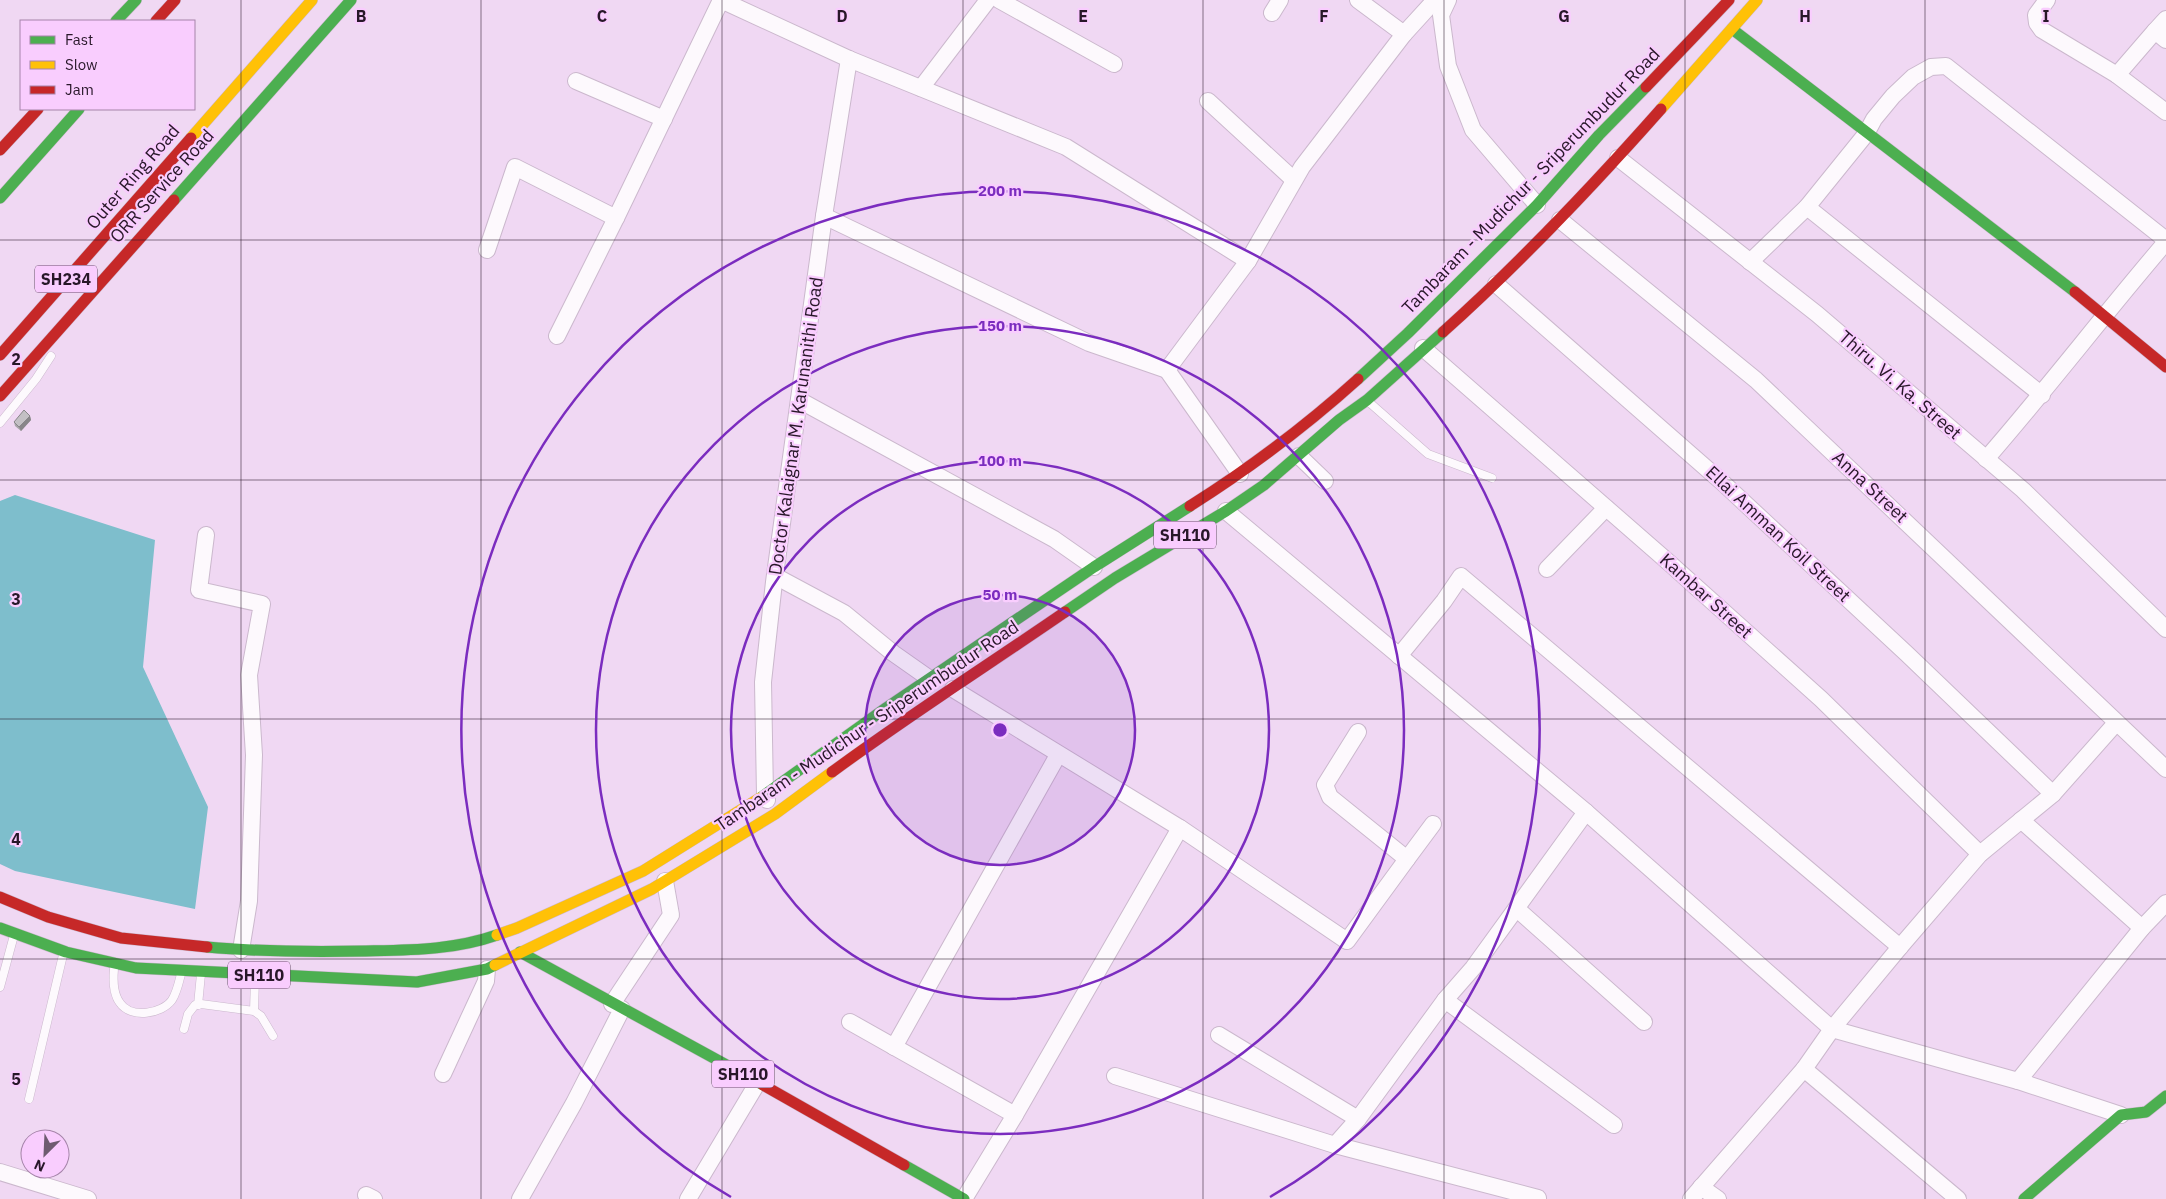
<svg xmlns="http://www.w3.org/2000/svg" width="2166" height="1199" font-family="'IBM Plex Sans',sans-serif">
  <rect width="100%" height="100%" fill="#f0d8f3"/>
  <!-- water -->
  <polygon fill="#7ebecc" points="15,495 155,540 143,667 208,807 195,909 15,871 0,864 0,501"/>
  <g fill="none" stroke-linecap="round" stroke-linejoin="round">
    <defs>
      <g id="lane">
        <polyline points="1370,403 1428,454 1492,478"/>
        <polyline points="0,423 36,379 51,356"/>
        <path d="M114,969c-1,11 -1,25 6,34 11,16 42,11 52,-3 5,-8 7,-18 9,-26"/>
        <polyline points="0,987 13,939"/>
        <polyline points="198,1005 201,974"/>
        <polyline points="254,1011 255,978"/>
        <polyline points="184,1029 188,1014 195,1005 201,1004 254,1011 261,1016 273,1036"/>
        <polyline points="29,1099 63,955"/>
      </g>
      <g id="street">
        <polyline points="721,0 849,59 1066,147 1248,261"/>
        <polyline points="999,0 1114,64"/>
        <polyline points="1358,0 1404,34"/>
        <polyline points="1448,0 1441,15 1448,66 1473,130 1537,205"/>
        <polyline points="2047,0 2036,15 2037,23 2042,30 2117,75 2155,31 2166,40"/>
        <polyline points="1272,13 1280,0"/>
        <polyline points="2155,31 2166,19"/>
        <polyline points="2117,75 2166,112"/>
        <polyline points="576,81 664,119"/>
        <polyline points="921,88 988,0"/>
        <polyline points="1208,101 1294,180"/>
        <polyline points="1618,158 1817,314 2023,490 2166,629"/>
        <polyline points="1807,207 2042,395"/>
        <polyline points="824,216 1089,343 1167,370"/>
        <polyline points="1560,220 1756,380 2166,769"/>
        <polyline points="487,250 515,167 616,218 721,0"/>
        <polyline points="1750,262 1807,207 1866,134 1874,119 1893,96 1913,77 1931,67 1946,66 2166,240"/>
        <polyline points="1496,284 1722,482 1907,654 2053,794"/>
        <polyline points="557,336 616,218"/>
        <polyline points="1423,348 1666,560 1821,699 1980,854"/>
        <polyline points="799,400 1054,539 1094,567"/>
        <polyline points="1299,456 1325,481"/>
        <path d="M1986,459c62,-71 119,-146 180,-217"/>
        <polyline points="1240,474 1167,370 1248,261 1302,167 1404,34 1435,0"/>
        <polyline points="1226,511 1586,812 1832,1029 2018,1081 2121,1115"/>
        <polyline points="206,535 199,590 262,604 249,675 254,755 249,901 241,950"/>
        <polyline points="1547,569 1606,508"/>
        <polyline points="775,576 844,613 893,653 930,679"/>
        <polyline points="1399,656 1444,601 1461,576 1900,947"/>
        <polyline points="953,689 1180,828 1347,941 1407,859 1330,797 1325,785 1358,732"/>
        <polyline points="767,800 765,795 763,682 774,582 824,216 849,59"/>
        <polyline points="2021,820 2142,928"/>
        <polyline points="1407,859 1433,824"/>
        <polyline points="1517,909 1644,1022"/>
        <polyline points="1445,1000 1614,1125"/>
        <polyline points="612,1004 671,915 665,881"/>
        <polyline points="850,1022 1015,1115"/>
        <polyline points="1219,1035 1358,1119"/>
        <polyline points="894,1047 1058,755"/>
        <polyline points="1804,1069 1958,1199"/>
        <polyline points="443,1074 486,981 487,969"/>
        <polyline points="1115,1076 1335,1145 1538,1198"/>
        <polyline points="2018,1081 2142,928 2166,903"/>
        <polyline points="1335,1145 1358,1119 1445,1000 1473,968 1586,812"/>
        <polyline points="0,1172 88,1199"/>
        <polyline points="1701,1187 1718,1199"/>
        <polyline points="366,1195 374,1199"/>
        <polyline points="520,1199 574,1103 622,1009"/>
        <polyline points="688,1199 758,1082"/>
        <polyline points="964,1199 1015,1115 1180,828"/>
        <polyline points="1691,1199 1804,1069 1832,1029 1900,947 1980,854 2053,794 2116,723"/>
      </g>
      <g id="fast">
        <polyline points="116,21 136,0"/>
        <polyline points="1732,29 2075,292"/>
        <polyline points="0,198 79,109"/>
        <polyline points="174,200 351,0"/>
        <polyline points="1358,379 1408,333 1537,205 1599,135 1646,87"/>
        <polyline points="1065,612 1115,578 1226,511 1264,485 1339,420 1367,400 1443,332"/>
        <polyline points="760,798 886,708 1094,567 1190,506"/>
        <polyline points="0,928 66,952 136,968 417,982 487,969 495,965"/>
        <path d="M207,947c53,5 106,5 159,4 46,-1 88,-1 131,-16"/>
        <polyline points="520,952 763,1085"/>
        <polyline points="904,1165 964,1199"/>
        <polyline points="2024,1199 2121,1115 2146,1112 2166,1096"/>
      </g>
      <g id="slow">
        <polyline points="1661,109 1757,0"/>
        <polyline points="191,138 312,0"/>
        <polyline points="497,935 517,928 643,871 760,798"/>
        <polyline points="495,965 652,889 775,814 832,772"/>
      </g>
      <g id="jam">
        <polyline points="156,21 175,0"/>
        <polyline points="1646,87 1729,0"/>
        <polyline points="0,150 38,109"/>
        <polyline points="2075,292 2166,367"/>
        <path d="M1443,332c78,-70 149,-145 218,-223"/>
        <polyline points="0,355 191,138"/>
        <polyline points="0,396 174,200"/>
        <path d="M1190,506c60,-38 116,-80 168,-127"/>
        <path d="M832,772c76,-56 156,-107 233,-160"/>
        <polyline points="0,897 48,917 121,938 207,947"/>
        <polyline points="763,1085 904,1165"/>
      </g>
    </defs>
    <!-- lane casing -->
    <use href="#lane" stroke="#cbb8cd" stroke-width="9"/>
    <!-- street casing -->
    <use href="#street" stroke="#cbb8cd" stroke-width="18"/>
    <!-- fast casing -->
    <use href="#fast" stroke="#cbb8cd" stroke-width="12"/>
    <!-- slow casing -->
    <use href="#slow" stroke="#cbb8cd" stroke-width="12"/>
    <!-- jam casing -->
    <use href="#jam" stroke="#cbb8cd" stroke-width="12"/>
    <!-- lane -->
    <use href="#lane" stroke="#fdf9fd" stroke-width="8"/>
    <!-- street -->
    <use href="#street" stroke="#fdf9fd" stroke-width="16"/>
    <!-- fast -->
    <use href="#fast" stroke="#4caf50" stroke-width="11"/>
    <!-- slow -->
    <use href="#slow" stroke="#ffc107" stroke-width="11"/>
    <!-- jam -->
    <use href="#jam" stroke="#c62828" stroke-width="11"/>
  </g>
  <!-- wall -->
  <polygon fill="#a8a5a9" points="30,416 31,420 21,431 15,426 14,422"/>
  <!-- shaded-wall -->
  <polygon fill="#888689" points="30,416 31,420 21,431 19,427"/>
  <!-- building -->
  <polygon fill="#c3c0c4" stroke="#888689" points="24,410 30,416 19,427 14,422"/>
  <!-- grid -->
  <path fill="none" stroke="#281729" stroke-width="1" stroke-opacity="0.55" d="M241,0v1199M481,0v1199M722,0v1199M963,0v1199M1203,0v1199M1444,0v1199M1685,0v1199M1925,0v1199M0,240h2166M0,480h2166M0,719h2166M0,959h2166"/>
  <!-- distance rings -->
  <circle cx="1000" cy="730" r="135" fill="#7b2cbf" fill-opacity=".12"/>
  <g fill="none" stroke="#7b2cbf" stroke-width="2.5">
    <circle cx="1000" cy="730" r="135"/>
    <circle cx="1000" cy="730" r="269"/>
    <circle cx="1000" cy="730" r="404"/>
    <path d="M731 1197A539 539 0 1 1 1270 1197"/>
  </g>
  <g text-anchor="middle" stroke-width="4.5" stroke-linejoin="round" paint-order="stroke">
    <!-- shield labels -->
    <g fill="#f9cdfe" stroke="#674e69" stroke-width="1">
      <rect x="35" y="265.5" width="62" height="27" rx="4"/>
      <rect x="1154" y="521.5" width="62" height="27" rx="4"/>
      <rect x="228" y="961.5" width="62" height="27" rx="4"/>
      <rect x="712" y="1060.5" width="62" height="27" rx="4"/>
    </g>
    <g font-size="16" font-weight="bold" fill="#281729">
      <text x="66" y="285">SH234</text>
      <text x="1185" y="541">SH110</text>
      <text x="259" y="981">SH110</text>
      <text x="743" y="1080">SH110</text>
    </g>
    <!-- street labels -->
    <g font-size="18" fill="#281729" stroke="#f9cdfe">
      <text transform="translate(133 177) rotate(-49)" y="6">Outer Ring Road</text>
      <text transform="translate(1531 181) rotate(-46)" y="6">Tambaram - Mudichur - Sriperumbudur Road</text>
      <text transform="translate(162 186) rotate(-48)" y="6">ORR Service Road</text>
      <text transform="translate(1900 385) rotate(41)" y="6">Thiru. Vi. Ka. Street</text>
      <text transform="translate(796 426) rotate(-82)" y="6">Doctor Kalaignar M. Karunanithi Road</text>
      <text transform="translate(1870 487) rotate(43)" y="6">Anna Street</text>
      <text transform="translate(1778 534) rotate(43)" y="6">Ellai Amman Koil Street</text>
      <text transform="translate(1706 596) rotate(42)" y="6">Kambar Street</text>
      <text transform="translate(867 726) rotate(-34)" y="6">Tambaram - Mudichur - Sriperumbudur Road</text>
    </g>
  </g>
  <g font-size="16" text-anchor="middle" font-weight="bold" fill="#281729" stroke="#f9cdfe" stroke-width="4.5" stroke-linejoin="round" paint-order="stroke">
    <text x="361" y="22">B</text>
    <text x="602" y="22">C</text>
    <text x="842" y="22">D</text>
    <text x="1083" y="22">E</text>
    <text x="1324" y="22">F</text>
    <text x="1564" y="22">G</text>
    <text x="1805" y="22">H</text>
    <text x="2046" y="22">I</text>
    <text x="16" y="365">2</text>
    <text x="16" y="605">3</text>
    <text x="16" y="845">4</text>
    <text x="16" y="1085">5</text>
  </g>
  <circle cx="1000" cy="730" r="8" fill="#7b2cbf" stroke="#f9cdfe" stroke-width="2.5"/>
  <g font-size="15" text-anchor="middle" font-weight="bold" fill="#7b2cbf" stroke="#f9cdfe" stroke-width="4.5" stroke-linejoin="round" paint-order="stroke">
    <text x="1000" y="196">200 m</text>
    <text x="1000" y="331">150 m</text>
    <text x="1000" y="466">100 m</text>
    <text x="1000" y="600">50 m</text>
  </g>
  <!-- legend -->
  <rect x="20" y="20" width="175" height="90" fill="#f9cdfe" stroke="#a584a9"/>
  <rect x="30" y="36" width="25" height="8" fill="#4caf50" stroke="#a584a9"/>
  <text x="65" y="45" font-size="15" fill="#281729">Fast</text>
  <rect x="30" y="61" width="25" height="8" fill="#ffc107" stroke="#a584a9"/>
  <text x="65" y="70" font-size="15" fill="#281729">Slow</text>
  <rect x="30" y="86" width="25" height="8" fill="#c62828" stroke="#a584a9"/>
  <text x="65" y="95" font-size="15" fill="#281729">Jam</text>
  <!-- north arrow -->
  <g transform="translate(45 1154) rotate(204)"><circle r="24" fill="#f9cdfe" stroke="#a584a9"/>
  <path d="M0-4L9 19L0 12L-9 19Z" fill="#6e5b70"/>
  <text y="-8" font-size="14" font-weight="bold" text-anchor="middle" fill="#281729">N</text>
  </g>
</svg>
